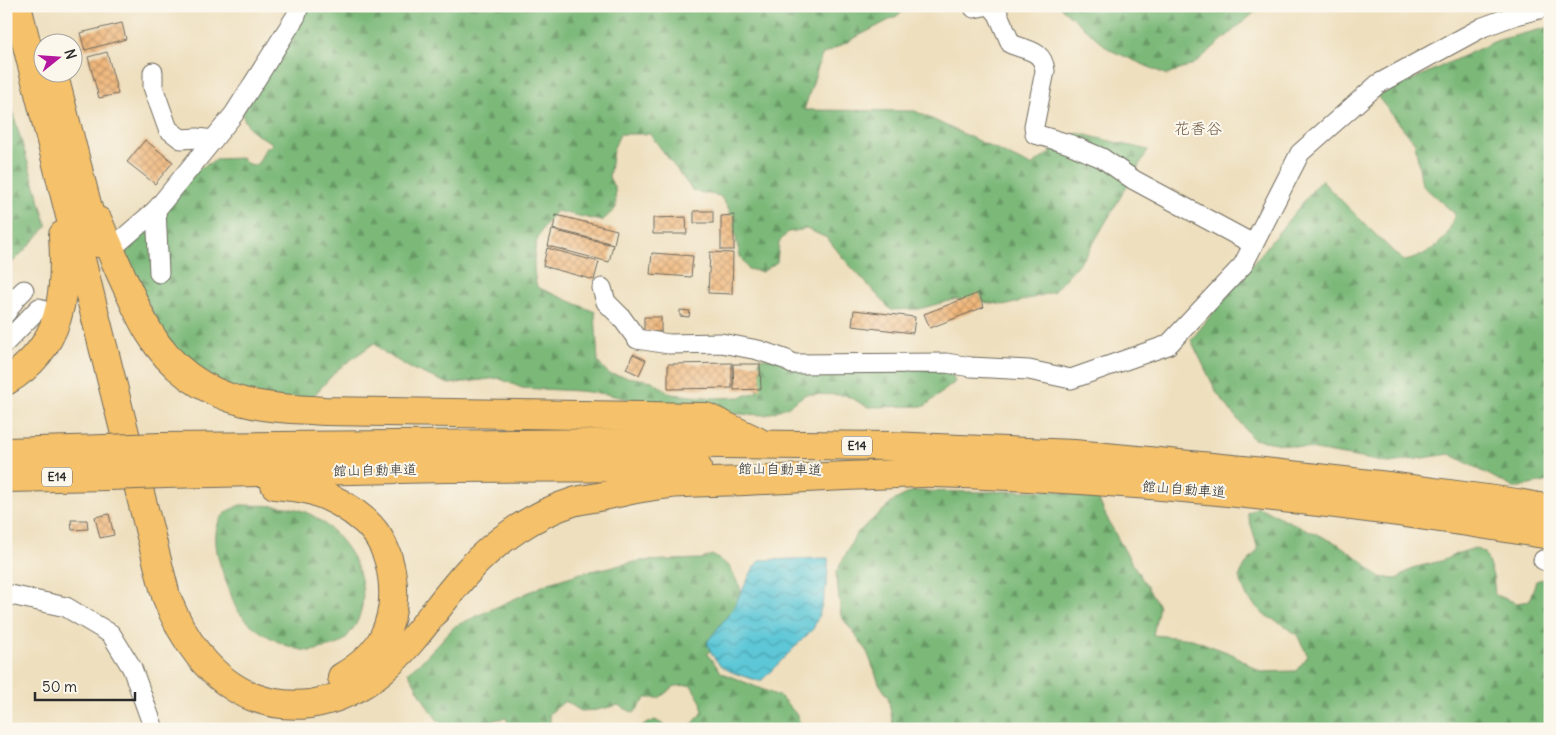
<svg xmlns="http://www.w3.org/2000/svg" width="1556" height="735" font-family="Delius,'Klee One',sans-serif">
  <defs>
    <pattern id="forest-firs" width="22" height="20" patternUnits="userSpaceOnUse" patternTransform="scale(1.25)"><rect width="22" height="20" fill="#7cb979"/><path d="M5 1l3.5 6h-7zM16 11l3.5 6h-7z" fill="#669763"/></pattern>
    <pattern id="water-waves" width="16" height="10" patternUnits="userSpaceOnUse" patternTransform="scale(1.25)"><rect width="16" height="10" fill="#5dc7d7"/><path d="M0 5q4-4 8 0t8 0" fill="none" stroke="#4da2af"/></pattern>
    <pattern id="building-cross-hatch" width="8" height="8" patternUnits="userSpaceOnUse" patternTransform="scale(1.25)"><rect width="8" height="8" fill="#f0b77b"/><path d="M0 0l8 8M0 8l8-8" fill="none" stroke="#c39565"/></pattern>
  </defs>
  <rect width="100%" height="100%" fill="#fbf7ec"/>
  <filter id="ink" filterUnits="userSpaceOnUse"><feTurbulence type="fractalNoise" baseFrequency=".02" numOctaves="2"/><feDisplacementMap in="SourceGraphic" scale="10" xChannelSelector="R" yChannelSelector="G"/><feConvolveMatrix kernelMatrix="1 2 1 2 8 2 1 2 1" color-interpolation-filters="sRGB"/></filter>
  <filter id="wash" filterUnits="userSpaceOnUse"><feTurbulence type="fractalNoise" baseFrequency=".0096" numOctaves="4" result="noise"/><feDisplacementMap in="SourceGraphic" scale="20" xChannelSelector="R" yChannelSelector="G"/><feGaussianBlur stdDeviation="1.12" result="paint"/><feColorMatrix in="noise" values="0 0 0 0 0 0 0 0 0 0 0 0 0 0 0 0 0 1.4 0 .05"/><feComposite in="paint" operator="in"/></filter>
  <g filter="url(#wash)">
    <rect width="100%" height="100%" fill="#eedfbe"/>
    <!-- forest -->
    <g fill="url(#forest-firs)" stroke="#547252">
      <path d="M304,6h607l-16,11 -73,38 -18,55 111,1 116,55 46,-33 71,17 -61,104 -34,38 -45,13 -52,-6 -37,10 -28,1 -47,-51 -17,-21 -20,-9 -19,3 -9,10 -2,20 -15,10 -14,-3 -8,-13 -11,-47 -9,-13 -27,-5 -43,-57h-30l-7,16 -4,27 6,12 1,19 -14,13 -46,-10c-7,8 -16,19 -19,30 -4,13 -4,33 0,46l58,25 3,50 11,12 43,7 19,13 43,4 27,-1 16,-5 -2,-21 6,-13 180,12 11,4 3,8 -30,24 -57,1 -23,-12 -39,-1 -19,13 -21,8 -102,-4 -14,-9 -18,-2 -26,-6 -27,-3 -57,-3 -24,-10 -49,6 -39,-16 -25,-15 -11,-10 -37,27 -30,33 -76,-13 -63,-45 -42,-88v-8l4,-7 68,-73 20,-10 24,-1 6,6 7,1 4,-3 7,-15h4l2,-4c-5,-4 -9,-5 -15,-8 -7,-5 -12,-13 -15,-21z"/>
      <polygon points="1059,6 1262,6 1194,64 1167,75 1110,50"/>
      <path d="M1550,27v454l-36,7 -64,-34 -61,9 -136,-24 -36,-46 -26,-53 130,-160 51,51 28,27 5,3c14,-3 32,-13 41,-25 4,-5 6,-15 9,-22l-33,-29 -7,-42 -38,-47 121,-56z"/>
      <polygon points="6,90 47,226 18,257 6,268"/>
      <path d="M1053,490l22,5 23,3c16,39 39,72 61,108l-6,29 39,4 40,15 29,18 35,-1 12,-15 -11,-21 -16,-12 -17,-8 -17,-18 -8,-20 7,-13 12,-14 -5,-19 -6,-18 11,-6 80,37 24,17 17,16 18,2 15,-11 29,-7 18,-8 16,-5 10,5 8,23 2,19 22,8 12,-2 7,-20 14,-4v152h-656l-6,-32 -9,-14 -13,-34 -25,-33 -5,-43 20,-39 39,-34 18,-9 69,1z"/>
      <path d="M240,505c25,1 53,-2 75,12 34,22 61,67 41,107 -4,6 -10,16 -17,20 -3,1 -8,2 -11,3 -6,1 -13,4 -19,4 -24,-2 -60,-22 -73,-43 -3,-5 -4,-13 -7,-18 -7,-20 -18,-45 -11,-66 3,-10 14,-15 22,-19z"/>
      <polygon points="712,555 729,566 740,587 740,621 707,654 722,673 781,697 796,714 803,729 688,729 703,712 701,702 691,685 675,686 659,698 646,698 634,713 618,705 597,710 581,711 565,701 549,714 551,729 511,729 506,718 494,720 489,729 461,729 439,722 429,709 408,672 423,660 455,626 549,583 581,573 640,561 702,559"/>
      <polygon points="655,720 666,726 669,729 642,729 642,726"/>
    </g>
    <!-- water -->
    <path fill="url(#water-waves)" stroke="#447981" d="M828,558c1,23 -5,50 -15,71l-51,51 -3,1c-27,-9 -42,-9 -52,-39l25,-32 22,-43 7,-7z"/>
    <g id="blocks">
      <!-- building -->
      <g fill="url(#building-cross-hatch)">
        <polygon points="122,23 126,39 85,50 80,33"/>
        <polygon points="107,52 118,94 99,98 88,57"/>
        <polygon points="145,140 173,162 155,184 127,162"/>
        <rect x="694" y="211" width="19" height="12"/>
        <polygon points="556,215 617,230 614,244 553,229"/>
        <polygon points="734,215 734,250 721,250 721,216"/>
        <polygon points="686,217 687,234 653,234 653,218"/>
        <polygon points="552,230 613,245 609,262 548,246"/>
        <polygon points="547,248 599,262 594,280 543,266"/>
        <polygon points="710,252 733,253 732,294 708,293"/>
        <polygon points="652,253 693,256 691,277 650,274"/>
        <polygon points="979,293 984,307 930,328 924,314"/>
        <polygon points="680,310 690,311 689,317 680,316"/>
        <polygon points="854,310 915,317 913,333 852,326"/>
        <polygon points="644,317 661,317 661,332 644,331"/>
        <polygon points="633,354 646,360 639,375 626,369"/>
        <polygon points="732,363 732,388 668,389 668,364"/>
        <polygon points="733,364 760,364 761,389 734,390"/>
        <polygon points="109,514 114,535 100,538 95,517"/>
        <polygon points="71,520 87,520 88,529 72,530"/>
      </g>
    </g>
  </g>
  <g filter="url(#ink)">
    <use href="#blocks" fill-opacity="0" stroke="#6f6a5e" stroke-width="1"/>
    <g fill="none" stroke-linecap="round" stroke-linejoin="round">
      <defs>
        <g id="minor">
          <path d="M991,6l7,8 13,30c17,7 32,6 34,27l-11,55 1,8 34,10 33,14 32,22 119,64"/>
          <polyline points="974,8 984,6"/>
          <polyline points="153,72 153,87 168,129 181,139 197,138 213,140"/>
          <polyline points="156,210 159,273"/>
          <polyline points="119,242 156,210 234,114 296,16 299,6"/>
          <polyline points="602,288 606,302 621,317 637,339 669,344 721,343 758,350 787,360 792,364 946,363 971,367 1029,370 1071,379 1168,345 1243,265 1300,153 1378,84 1483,27 1516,15 1550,6"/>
          <polyline points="6,313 16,298 24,290"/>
          <polyline points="6,342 39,308"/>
          <polyline points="1543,560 1550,562"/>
          <polyline points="6,594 66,607 111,634 132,668 154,729"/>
        </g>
        <g id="highway">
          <path d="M17,6l149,590c16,42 44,84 87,101 18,7 38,9 57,7 78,-11 112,-83 159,-134 27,-30 66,-56 104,-68 10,-3 21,-4 31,-6 21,-5 44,-10 66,-12 25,-2 50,-2 75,-3 59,-3 119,-6 178,-8"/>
          <polyline points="53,72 97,243"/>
          <path d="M98,221c11,26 22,52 34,77 5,11 10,23 17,34 21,36 55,60 95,70 26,7 54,7 80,9l382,6 51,24"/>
          <path d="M6,381c56,-33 61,-87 57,-146"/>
          <polyline points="161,447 633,443 891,446 1074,454 1264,472 1388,486 1517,503 1550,509"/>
          <polyline points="6,452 104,449"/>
          <path d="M905,472c215,6 432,27 645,63"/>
          <polyline points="165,474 447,468 697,467"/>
          <polyline points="6,478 108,476"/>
          <path d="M275,485c12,2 26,2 38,6 19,6 37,17 52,30 30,27 36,82 18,117 -9,17 -24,29 -41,39"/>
        </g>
      </defs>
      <!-- minor casing -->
      <use href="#minor" stroke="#6f6a5e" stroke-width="21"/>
      <!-- highway casing -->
      <use href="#highway" stroke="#6f6a5e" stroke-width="30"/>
      <!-- minor -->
      <use href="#minor" stroke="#fff" stroke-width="19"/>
      <!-- highway -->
      <use href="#highway" stroke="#f5c16b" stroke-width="28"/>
      <defs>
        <g id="highway-bridge">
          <polyline points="104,449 161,447"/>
          <polyline points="108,476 165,474"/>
        </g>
      </defs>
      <!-- highway-bridge casing -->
      <use href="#highway-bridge" stroke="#6f6a5e" stroke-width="30" stroke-linecap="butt"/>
      <!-- highway-bridge -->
      <use href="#highway-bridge" stroke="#f5c16b" stroke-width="28"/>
    </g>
  </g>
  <g text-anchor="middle" stroke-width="4" stroke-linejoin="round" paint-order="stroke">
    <!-- shield labels -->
    <g fill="#fbf7ec" stroke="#696865" stroke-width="1">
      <rect x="842" y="436.5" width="30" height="19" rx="4"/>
      <rect x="42" y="467.5" width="30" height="19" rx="4"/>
    </g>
    <g font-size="12" font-weight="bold" fill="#2b2b2b">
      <text x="857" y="450">E14</text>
      <text x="57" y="481">E14</text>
    </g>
    <!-- street labels -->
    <g font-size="14" fill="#2b2b2b" stroke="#fbf7ec">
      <text transform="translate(780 469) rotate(1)" y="5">館山自動車道</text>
      <text transform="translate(375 470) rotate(-1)" y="5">館山自動車道</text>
      <text transform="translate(1184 489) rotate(4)" y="5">館山自動車道</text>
    </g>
    <!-- quarter labels -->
    <g font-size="16" fill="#705c47" stroke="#fbf7ec">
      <text x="1198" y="134">花香谷</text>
    </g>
  </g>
  <!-- margin -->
  <rect width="1556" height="735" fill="none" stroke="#fbf7ec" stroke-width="25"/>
  <!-- north arrow -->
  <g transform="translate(58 58) rotate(73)"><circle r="24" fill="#fbf7ec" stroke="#a8a59f"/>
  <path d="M0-4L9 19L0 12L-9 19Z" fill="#b5179e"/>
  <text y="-8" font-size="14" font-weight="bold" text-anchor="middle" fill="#2b2b2b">N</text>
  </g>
  <!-- scale -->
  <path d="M35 692v8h100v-8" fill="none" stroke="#2b2b2b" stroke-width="2.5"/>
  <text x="42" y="692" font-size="15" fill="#2b2b2b" stroke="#fbf7ec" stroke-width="4" paint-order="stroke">50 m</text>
</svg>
